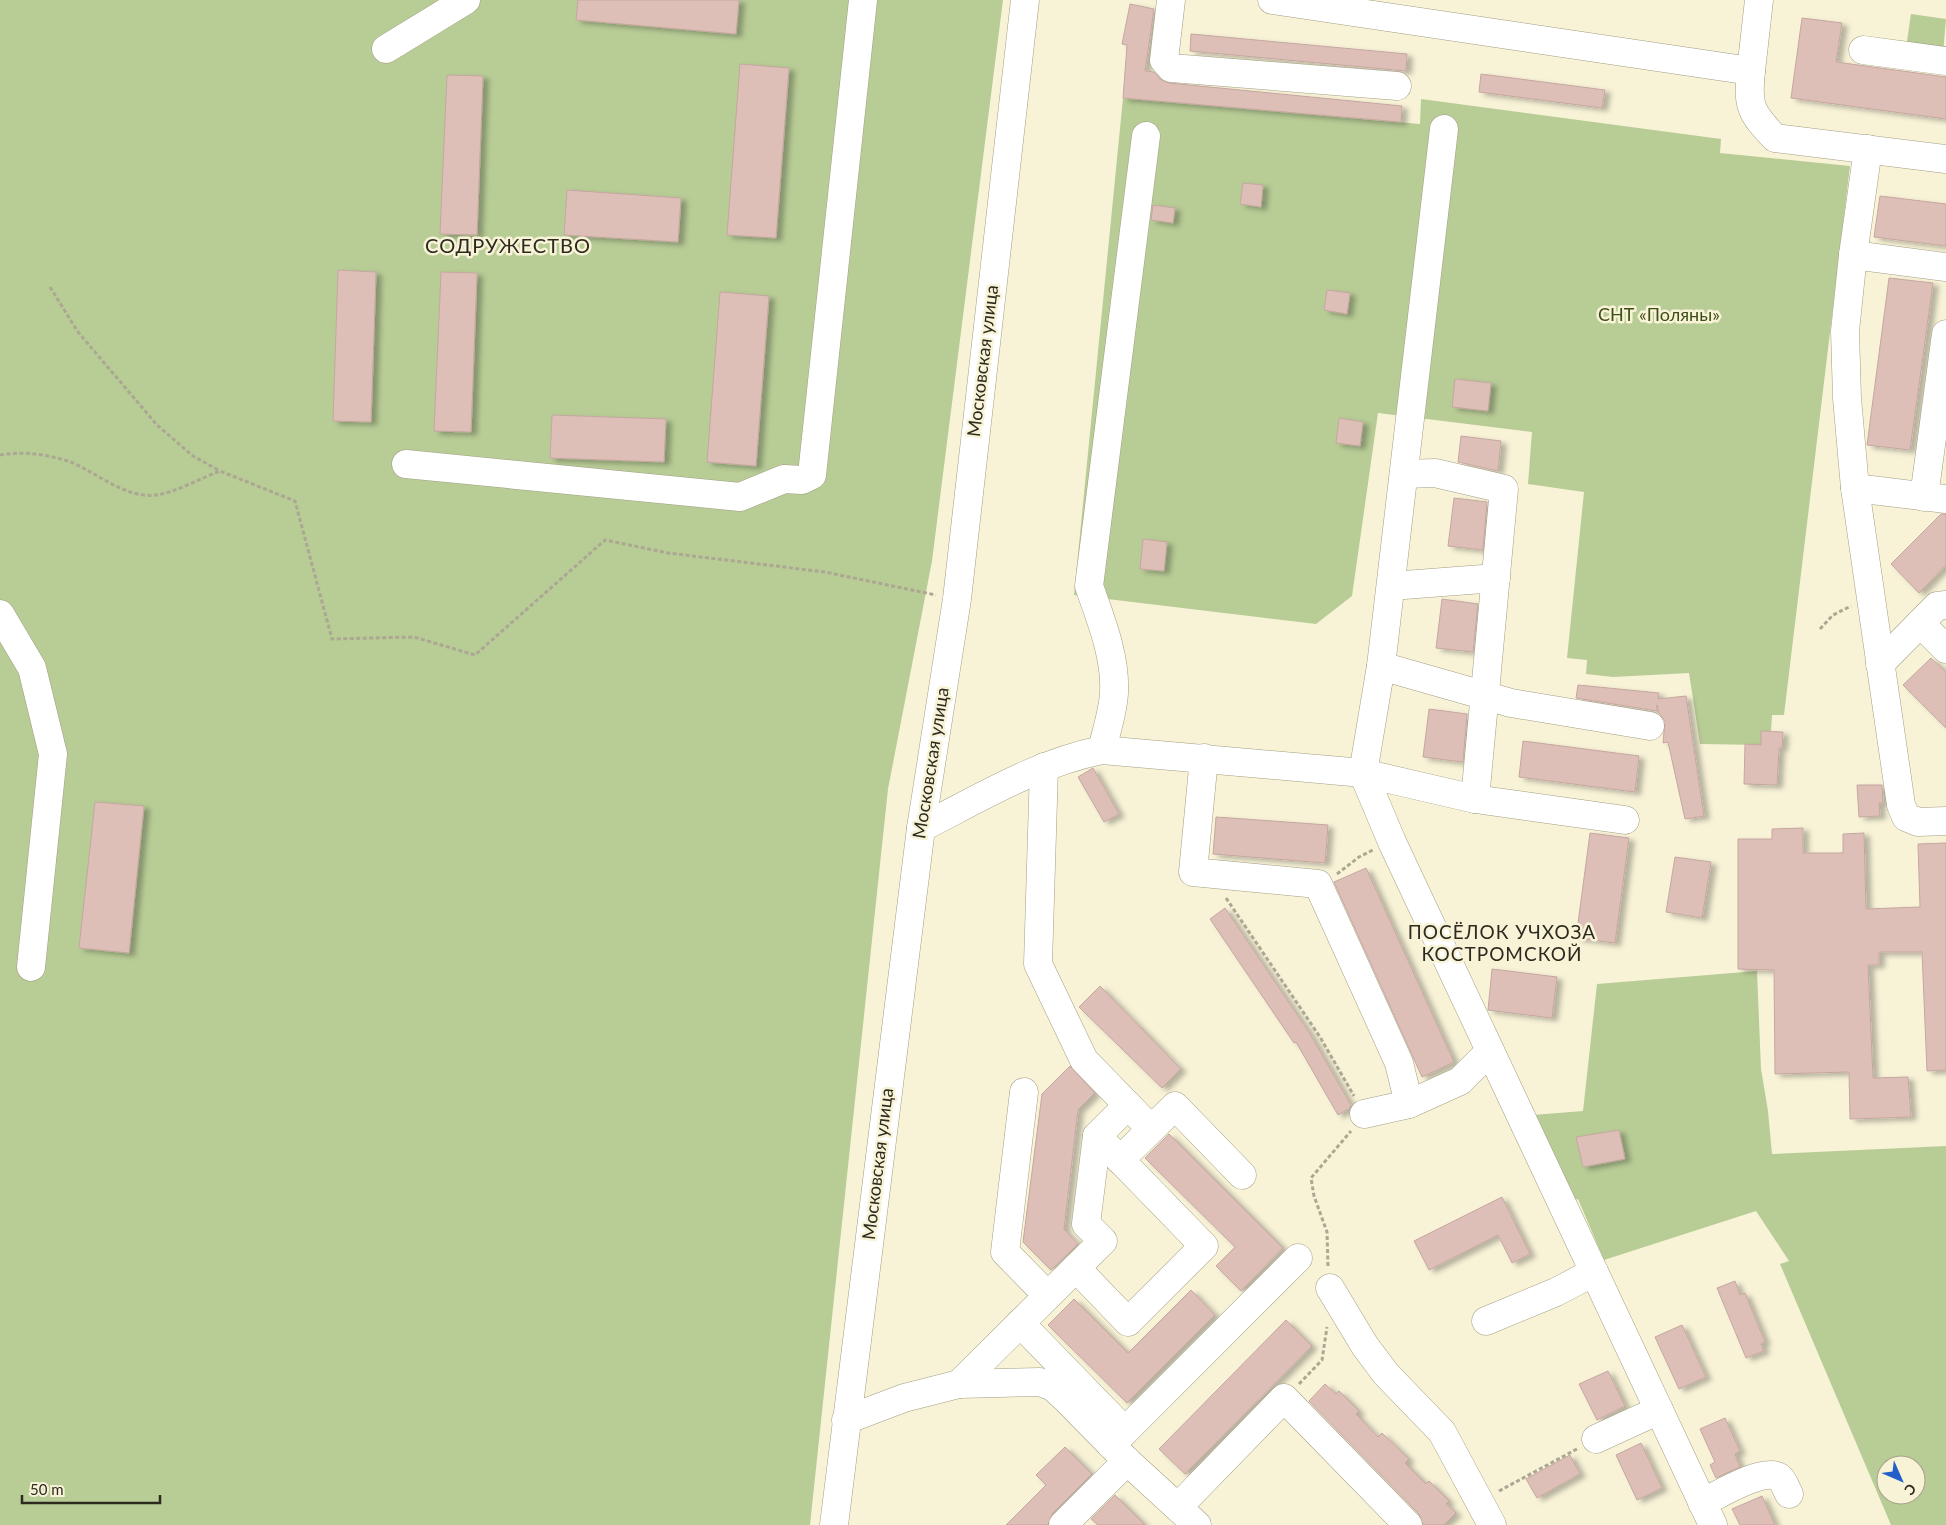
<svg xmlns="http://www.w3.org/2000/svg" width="1946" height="1525" font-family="Lato,sans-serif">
  <defs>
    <filter id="shadow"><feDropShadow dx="5.5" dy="3" stdDeviation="2.5" flood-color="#0004"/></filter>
  </defs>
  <rect width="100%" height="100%" fill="#f8f3d7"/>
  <!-- green -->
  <g fill="#b8cc96" fill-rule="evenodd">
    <polygon points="0,0 1003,0 932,561 888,789 810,1525 0,1525"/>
    <polygon points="1911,14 1946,19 1943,54 1906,48"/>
    <polygon points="1123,98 1420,124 1421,99 1721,139 1720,153 1850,166 1784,715 1772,715 1771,731 1761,731 1761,745 1700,744 1689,673 1613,677 1586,674 1587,660 1567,658 1584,492 1528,484 1532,432 1378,413 1352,596 1316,624 1074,595"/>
    <path d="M1757,971l4,98 7,42 4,43 174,-8v379h-55l-111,-261 9,-3 -33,-50 -152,49 -26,-61 -6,2 -39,-86 50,-4 14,-127zM1886,1465h30v30h-30z"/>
  </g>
  <!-- building -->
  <g fill="#debfb8" stroke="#c5a7a0" filter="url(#shadow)">
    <polygon points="578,0 739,0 736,34 576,20"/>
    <polygon points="1130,4 1154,9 1145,71 1154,72 1160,79 1169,83 1402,106 1401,122 1123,98 1127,45 1122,44"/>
    <polygon points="1802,18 1842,23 1836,62 1946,77 1946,119 1791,98"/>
    <polygon points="1191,34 1407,54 1406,71 1190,51"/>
    <polygon points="740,64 789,68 776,238 727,235"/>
    <polygon points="1481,74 1605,90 1602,108 1479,92"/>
    <polygon points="447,75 483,76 477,235 440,234"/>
    <polygon points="1243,183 1263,185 1261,207 1240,204"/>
    <polygon points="567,190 681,198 678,242 564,235"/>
    <polygon points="1880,196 1946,204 1946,246 1874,237"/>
    <polygon points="1153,205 1175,208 1173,223 1151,220"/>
    <polygon points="338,270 376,272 371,422 333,421"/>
    <polygon points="441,272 477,273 471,432 434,431"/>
    <polygon points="1889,278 1933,283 1910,450 1867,445"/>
    <polygon points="1327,290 1350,293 1347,314 1324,310"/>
    <polygon points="720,292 769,296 756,466 707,462"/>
    <polygon points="1455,379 1491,383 1488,411 1452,407"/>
    <polygon points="552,415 666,419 664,462 550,458"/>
    <polygon points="1339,418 1363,422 1360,446 1336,443"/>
    <polygon points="1461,436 1501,441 1498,471 1458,462"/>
    <polygon points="1454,498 1487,502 1483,550 1448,546"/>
    <polygon points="1941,514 1946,514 1946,565 1919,593 1891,564"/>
    <polygon points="1143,539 1167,542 1164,571 1140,569"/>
    <polygon points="1442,599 1478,604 1473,652 1436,648"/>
    <polygon points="1931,658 1946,672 1946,728 1903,685"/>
    <polygon points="1578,685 1659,693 1658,699 1686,696 1704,816 1685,819 1668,742 1663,743 1665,721 1659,713 1657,705 1657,711 1576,698"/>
    <polygon points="1429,709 1467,714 1463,762 1423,757"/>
    <polygon points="1761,731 1783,732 1782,748 1779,748 1777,785 1744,784 1745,744 1761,745"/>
    <polygon points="1523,741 1639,756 1635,792 1519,777"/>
    <polygon points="1093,768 1119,814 1104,822 1078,777"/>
    <polygon points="1857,785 1882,785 1883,803 1879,803 1880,816 1859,817"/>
    <polygon points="95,802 144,806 129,953 79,948"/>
    <polygon points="1216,817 1328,825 1325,863 1213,854"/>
    <polygon points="1803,828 1803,853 1843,853 1843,834 1864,833 1866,909 1920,907 1918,844 1946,843 1946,1070 1927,1071 1922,952 1879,952 1879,965 1868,965 1873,1078 1908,1077 1911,1117 1850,1119 1849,1072 1775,1074 1774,970 1738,969 1738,839 1772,839 1772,829"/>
    <polygon points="1590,833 1629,838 1615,943 1576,938"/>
    <polygon points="1675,857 1711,862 1702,918 1666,912"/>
    <polygon points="1366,868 1454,1062 1422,1077 1334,882"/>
    <polygon points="1225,908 1309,1032 1351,1105 1350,1108 1338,1115 1296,1042 1294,1043 1210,919"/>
    <polygon points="1492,969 1557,977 1552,1018 1488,1010"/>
    <polygon points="1100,986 1181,1069 1162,1088 1079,1007"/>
    <polygon points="1070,1066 1095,1093 1078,1110 1064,1229 1078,1244 1051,1270 1023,1242 1042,1094"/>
    <polygon points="1619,1130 1625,1159 1583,1167 1576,1137"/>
    <polygon points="1169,1134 1283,1248 1241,1291 1216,1266 1235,1247 1145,1158"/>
    <polygon points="1502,1197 1530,1254 1512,1263 1498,1235 1429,1270 1414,1241"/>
    <polygon points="1735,1281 1740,1295 1745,1293 1765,1342 1761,1344 1764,1351 1746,1358 1717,1288"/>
    <polygon points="1191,1290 1215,1315 1127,1403 1048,1325 1074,1299 1128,1353"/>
    <polygon points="1286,1320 1312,1346 1185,1474 1159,1449"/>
    <polygon points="1682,1325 1706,1377 1679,1389 1655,1337"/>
    <polygon points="1608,1371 1625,1406 1597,1420 1579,1384"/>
    <polygon points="1325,1384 1336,1394 1339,1391 1359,1411 1356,1414 1378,1437 1382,1433 1409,1459 1405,1463 1426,1484 1429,1481 1449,1501 1446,1504 1456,1513 1444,1525 1423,1525 1419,1514 1309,1401"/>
    <polygon points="1725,1418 1740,1451 1735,1454 1740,1467 1716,1478 1710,1465 1715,1462 1700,1429"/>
    <polygon points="1641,1443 1662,1488 1637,1500 1616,1455"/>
    <polygon points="1065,1447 1092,1474 1052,1514 1048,1525 1006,1525 1046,1485 1036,1475"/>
    <polygon points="1570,1455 1580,1474 1537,1498 1526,1479"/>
    <polygon points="1115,1495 1145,1525 1098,1525 1091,1519"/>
    <polygon points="1762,1496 1775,1525 1740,1525 1732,1509"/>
  </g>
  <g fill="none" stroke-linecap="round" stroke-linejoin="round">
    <defs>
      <g id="minor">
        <polyline points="1171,0 1164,60 1171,68 1397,86"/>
        <path d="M1272,0l479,71c-4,35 0,42 24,67l171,21"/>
        <polyline points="386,49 466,0"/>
        <polyline points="1863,50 1946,61"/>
        <polyline points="1751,71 1759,0"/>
        <polyline points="1444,129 1381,666 1363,773 1392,842 1713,1525"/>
        <polyline points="1868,149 1853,255 1845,331 1847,398 1855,488 1901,805 1906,817 1918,822 1946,821"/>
        <polyline points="1853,255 1946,267"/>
        <polyline points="406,464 740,497 784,479 802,480 812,475 863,0"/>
        <polyline points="1404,474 1435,473 1504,489 1475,799"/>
        <polyline points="1855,488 1946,499"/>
        <polyline points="1924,497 1946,334"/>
        <polyline points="1391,586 1496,578"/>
        <polyline points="0,614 32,668 53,754 31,967"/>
        <polyline points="1920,623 1946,649"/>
        <polyline points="1880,664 1937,606 1946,605"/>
        <polyline points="1381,666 1511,703 1650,726"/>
        <path d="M1102,750c4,-18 11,-38 12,-57 2,-36 -13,-73 -25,-107l57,-450"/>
        <polyline points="1204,758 1193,872 1318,884 1399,1063 1409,1104"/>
        <polyline points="1044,767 1038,964 1084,1060 1151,1129"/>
        <path d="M921,828c59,-30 116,-65 181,-78l261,23 112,26 150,21"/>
        <polyline points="1024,1092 1005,1252 1048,1296"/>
        <polyline points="1364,1114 1409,1104 1460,1081 1490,1051"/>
        <polyline points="1120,1160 1175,1106 1242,1175"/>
        <polyline points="1076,1268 1128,1322 1204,1246 1097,1136"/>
        <polyline points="1330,1288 1365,1346 1386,1374 1442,1432 1492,1525"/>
        <polyline points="1486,1321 1556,1292 1594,1272"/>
        <polyline points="1020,1323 1125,1431"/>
        <polyline points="959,1384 1103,1241 1086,1224 1097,1136 1128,1105"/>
        <polyline points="846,1420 904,1398 959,1384 1040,1382 1053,1387 1066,1399 1127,1461 1197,1525"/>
        <polyline points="1596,1439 1659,1410"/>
        <polyline points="1111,1445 1298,1258"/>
        <path d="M1702,1503c16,-8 62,-36 77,-26 5,4 7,12 10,17"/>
        <polyline points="1178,1507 1284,1398 1408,1525"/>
        <polyline points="1063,1525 1127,1461"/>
      </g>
      <polyline id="major" points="834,1525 921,828 957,599 1025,0"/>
    </defs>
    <!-- minor casing -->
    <use href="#minor" stroke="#a39e83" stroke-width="29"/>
    <!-- major casing -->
    <use href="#major" stroke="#a39e83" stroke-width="29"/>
    <!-- path -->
    <g stroke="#aba792" stroke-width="3" stroke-dasharray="4 2.5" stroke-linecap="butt">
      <polyline points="50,287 78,332 157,425 193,456 220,471"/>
      <path d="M0,455c23,-4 45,-1 68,6 27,10 57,38 88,34 18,-2 45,-17 64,-24l75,30 37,138 82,-2 61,18 130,-115 63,13 157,19 111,23"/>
      <polyline points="1820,629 1833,615 1851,606"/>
      <polyline points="1337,874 1359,857 1373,850"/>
      <polyline points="1226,898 1320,1037 1354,1096"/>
      <polyline points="1328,1266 1327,1232 1314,1196 1311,1178 1351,1131"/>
      <polyline points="1299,1384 1322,1360 1327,1327"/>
      <polyline points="1499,1491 1577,1449"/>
    </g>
    <!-- minor -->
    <use href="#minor" stroke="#fff" stroke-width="28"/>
    <!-- major -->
    <use href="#major" stroke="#fff" stroke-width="28"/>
  </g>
  <g text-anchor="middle" stroke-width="5" stroke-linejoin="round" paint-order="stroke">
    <!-- park labels -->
    <g font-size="18" fill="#3d4e14" stroke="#f8f3d7">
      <text x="1659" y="321">СНТ «Поляны»</text>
    </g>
    <!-- street labels -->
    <g font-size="18" fill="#2c2a1f" stroke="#f8f3d7">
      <text transform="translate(983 361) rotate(-83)" y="6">Московская улица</text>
      <text transform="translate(931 763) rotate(-81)" y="6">Московская улица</text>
      <text transform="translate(878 1164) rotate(-83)" y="6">Московская улица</text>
    </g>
    <!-- neighbourhood labels -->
    <g font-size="19" letter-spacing="1" fill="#2c2a1f" stroke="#f8f3d7">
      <text x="1502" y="939">ПОСЁЛОК УЧХОЗА<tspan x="1502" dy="22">КОСТРОМСКОЙ</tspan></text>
    </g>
    <!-- quarter labels -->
    <g font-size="20" letter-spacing="1" fill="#2c2a1f" stroke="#f8f3d7">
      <text x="508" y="253">СОДРУЖЕСТВО</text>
    </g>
  </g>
  <!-- north arrow -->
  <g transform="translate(1901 1480) rotate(135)"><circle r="24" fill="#f8f3d7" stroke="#a6a38d"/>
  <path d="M0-4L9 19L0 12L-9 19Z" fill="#235eca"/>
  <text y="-8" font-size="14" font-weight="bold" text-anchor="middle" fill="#2c2a1f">С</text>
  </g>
  <!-- scale -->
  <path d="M22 1495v8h138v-8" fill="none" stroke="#2c2a1f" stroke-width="2.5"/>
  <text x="30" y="1495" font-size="15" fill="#2c2a1f" stroke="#f8f3d7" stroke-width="4" paint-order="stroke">50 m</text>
</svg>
